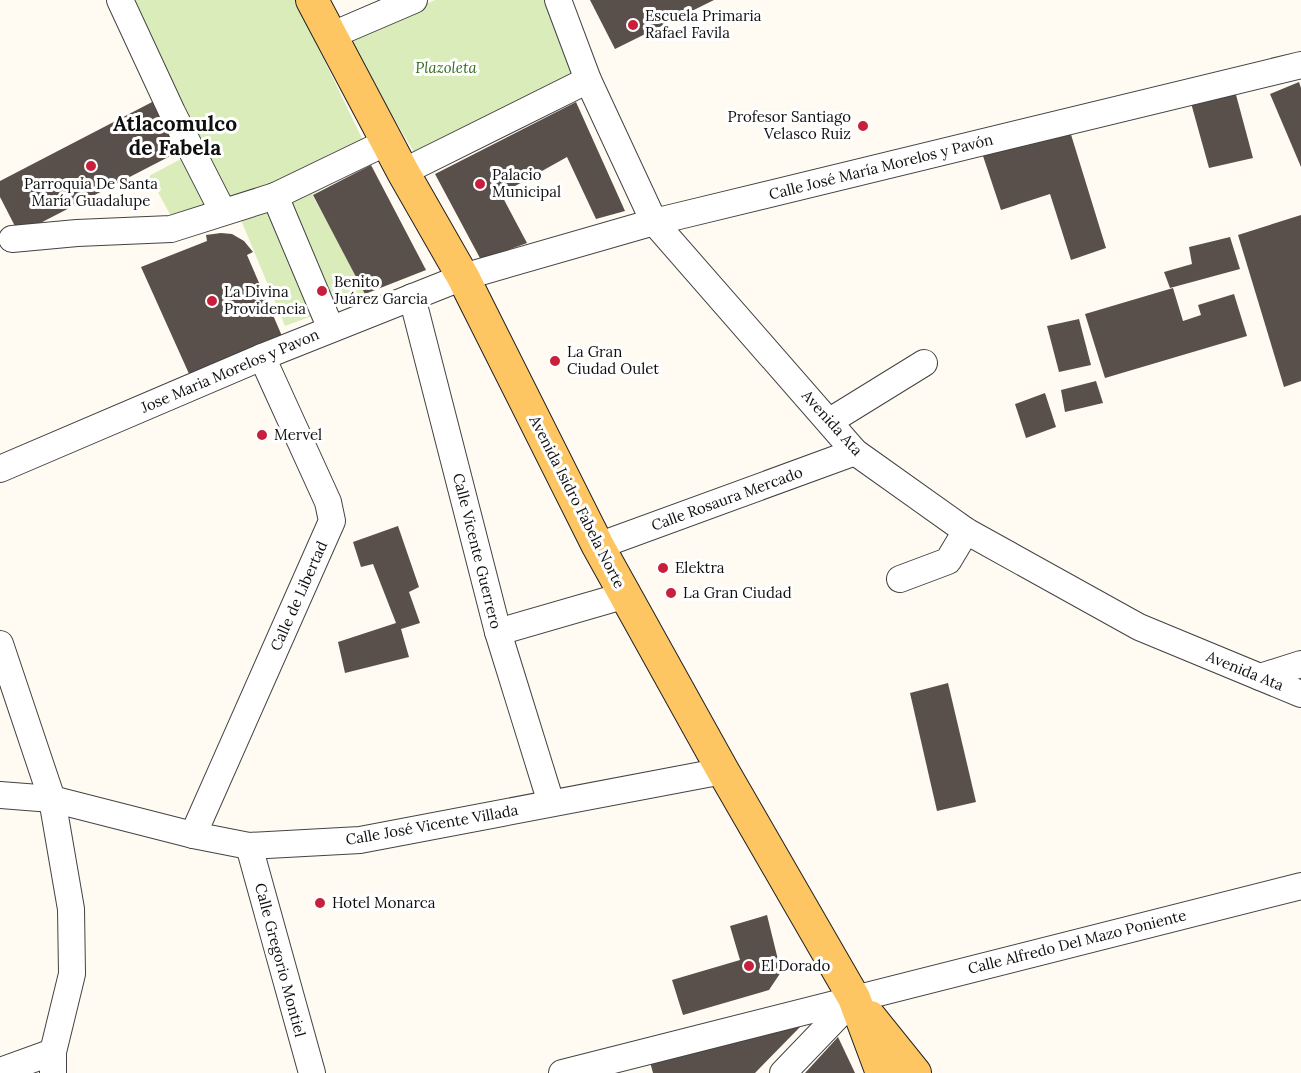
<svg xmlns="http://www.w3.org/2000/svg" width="1301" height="1073" font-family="Lora,serif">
  <rect width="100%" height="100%" fill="#fffbf3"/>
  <!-- green -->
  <g fill="#daecb9">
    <polygon points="125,0 295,0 373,161 312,195 369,295 285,326 241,220 182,236 149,176 196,151"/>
    <polygon points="435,0 548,0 580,79 417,157 347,40"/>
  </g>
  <!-- building -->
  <g fill="#594f4b">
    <polygon points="590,0 714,0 615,49"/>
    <polygon points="1299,82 1301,88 1301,167 1270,94"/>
    <polygon points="1235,91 1253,158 1209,168 1191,103"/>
    <polygon points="156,100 182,150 19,234 0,197 0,181"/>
    <polygon points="576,102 625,211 596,219 567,157 501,194 527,243 481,260 435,174"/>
    <polygon points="1069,128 1106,248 1071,260 1050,194 1001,210 983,156"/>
    <polygon points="371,165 426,270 365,294 313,195"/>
    <polygon points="1301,215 1301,381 1284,387 1238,235"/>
    <polygon points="221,233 232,234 244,241 253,252 247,255 282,336 190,376 141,267 207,241 206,235"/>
    <polygon points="1230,237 1240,269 1170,288 1164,272 1192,264 1189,247"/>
    <polygon points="1173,288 1183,321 1201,315 1198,305 1234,294 1247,336 1105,378 1085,314"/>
    <polygon points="1079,319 1091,365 1059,372 1047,326"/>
    <polygon points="1096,381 1103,403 1065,412 1061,390"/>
    <polygon points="1045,393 1056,427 1026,438 1015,404"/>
    <polygon points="398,526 419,587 409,592 420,623 401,629 409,657 345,673 338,642 396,623 373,564 361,567 353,542"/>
    <polygon points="948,683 976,802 937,811 910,693"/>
    <polygon points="767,915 781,972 769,990 683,1015 672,980 740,960 730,926"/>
    <polygon points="801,1026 755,1073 653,1073 650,1062"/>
    <polygon points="838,1037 855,1073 805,1073"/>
  </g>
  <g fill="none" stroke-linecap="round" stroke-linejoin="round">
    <defs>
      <g id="minor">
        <polyline points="120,0 172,112 223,212"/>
        <polyline points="558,0 588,80 654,222 855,452 966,531 1139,627 1301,694"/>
        <polyline points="330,36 414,0"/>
        <polyline points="403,172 588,80"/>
        <polyline points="275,196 331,329"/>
        <polyline points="12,239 77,233 171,229 275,196 387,142"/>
        <polyline points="412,297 498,632 551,803"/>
        <polyline points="830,421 924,363"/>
        <polyline points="0,469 262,357 463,277 654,222 1301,65"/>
        <polyline points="598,546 855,452"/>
        <polyline points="900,579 948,561 966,531"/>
        <polyline points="498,632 626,595"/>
        <polyline points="0,644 52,799 71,909 72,974 53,1052 53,1073"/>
        <polyline points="1260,677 1301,664"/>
        <polyline points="0,795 52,799 193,835 249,846 360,840 723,771"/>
        <polyline points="193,835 332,521 328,502 262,357"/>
        <polyline points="249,846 312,1073"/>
        <polyline points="0,1071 53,1052"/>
        <polyline points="562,1073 1301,886"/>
        <polyline points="783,1073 854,999"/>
      </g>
      <g id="major">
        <polyline points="312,0 403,172 463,277 598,546 723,771 854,998 882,1073"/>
        <polyline points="870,1017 915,1073"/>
      </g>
    </defs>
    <!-- minor casing -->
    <use href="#minor" stroke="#434343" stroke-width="28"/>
    <!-- major casing -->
    <use href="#major" stroke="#212121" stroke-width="34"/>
    <!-- minor -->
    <use href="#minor" stroke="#fff" stroke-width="26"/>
    <!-- major -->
    <use href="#major" stroke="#fec663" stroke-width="32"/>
  </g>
  <!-- markers -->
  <g fill="#c8203c" stroke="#fff" stroke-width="2">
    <circle cx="633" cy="25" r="6"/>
    <circle cx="863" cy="126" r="6"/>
    <circle cx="91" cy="166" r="6"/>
    <circle cx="480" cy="184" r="6"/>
    <circle cx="322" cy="291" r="6"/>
    <circle cx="212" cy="301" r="6"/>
    <circle cx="555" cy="361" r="6"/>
    <circle cx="262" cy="435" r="6"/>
    <circle cx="663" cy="568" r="6"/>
    <circle cx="671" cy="593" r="6"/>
    <circle cx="320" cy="903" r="6"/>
    <circle cx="749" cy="966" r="6"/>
  </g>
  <g text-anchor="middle" stroke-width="6" stroke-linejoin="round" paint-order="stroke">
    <!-- poi labels -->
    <g font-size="15" fill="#101010" stroke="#fff" text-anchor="start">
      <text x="645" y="21">Escuela Primaria<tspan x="645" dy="17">Rafael Favila</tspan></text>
      <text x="851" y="122" text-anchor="end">Profesor Santiago<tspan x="851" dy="17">Velasco Ruiz</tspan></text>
      <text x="492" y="180">Palacio<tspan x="492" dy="17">Municipal</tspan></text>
      <text x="91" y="189" text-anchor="middle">Parroquia De Santa<tspan x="91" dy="17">María Guadalupe</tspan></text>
      <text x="334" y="287">Benito<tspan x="334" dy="17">Juárez Garcia</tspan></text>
      <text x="224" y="297">La Divina<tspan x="224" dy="17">Providencia</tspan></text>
      <text x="567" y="357">La Gran<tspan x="567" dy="17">Ciudad Oulet</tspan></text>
      <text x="274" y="440">Mervel</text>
      <text x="675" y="573">Elektra</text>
      <text x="683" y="598">La Gran Ciudad</text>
      <text x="332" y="908">Hotel Monarca</text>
      <text x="761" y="971">El Dorado</text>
    </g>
    <!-- park labels -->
    <g font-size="15" font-style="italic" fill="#366c1c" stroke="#fff">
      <text x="446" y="73">Plazoleta</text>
    </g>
    <!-- street labels -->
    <g font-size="15" fill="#101010" stroke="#fff">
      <text transform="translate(881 167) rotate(-14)" y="5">Calle José María Morelos y Pavón</text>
      <text transform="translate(230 371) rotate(-23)" y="5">Jose Maria Morelos y Pavon</text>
      <text transform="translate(832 423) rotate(48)" y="5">Avenida Ata</text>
      <text transform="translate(727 499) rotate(-20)" y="5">Calle Rosaura Mercado</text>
      <text transform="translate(577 502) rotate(63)" y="5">Avenida Isidro Fabela Norte</text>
      <text transform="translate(477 551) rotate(76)" y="5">Calle Vicente Guerrero</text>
      <text transform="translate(299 596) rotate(-66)" y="5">Calle de Libertad</text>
      <text transform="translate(1245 671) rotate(22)" y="5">Avenida Ata</text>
      <text transform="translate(432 825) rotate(-10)" y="5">Calle José Vicente Villada</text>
      <text transform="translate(1077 942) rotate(-14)" y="5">Calle Alfredo Del Mazo Poniente</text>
      <text transform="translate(280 960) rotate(75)" y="5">Calle Gregorio Montiel</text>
    </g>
    <!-- district labels -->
    <g font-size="21" font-weight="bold" fill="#101010" stroke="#fff">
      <text x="175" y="131">Atlacomulco<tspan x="175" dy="24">de Fabela</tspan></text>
    </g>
  </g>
</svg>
